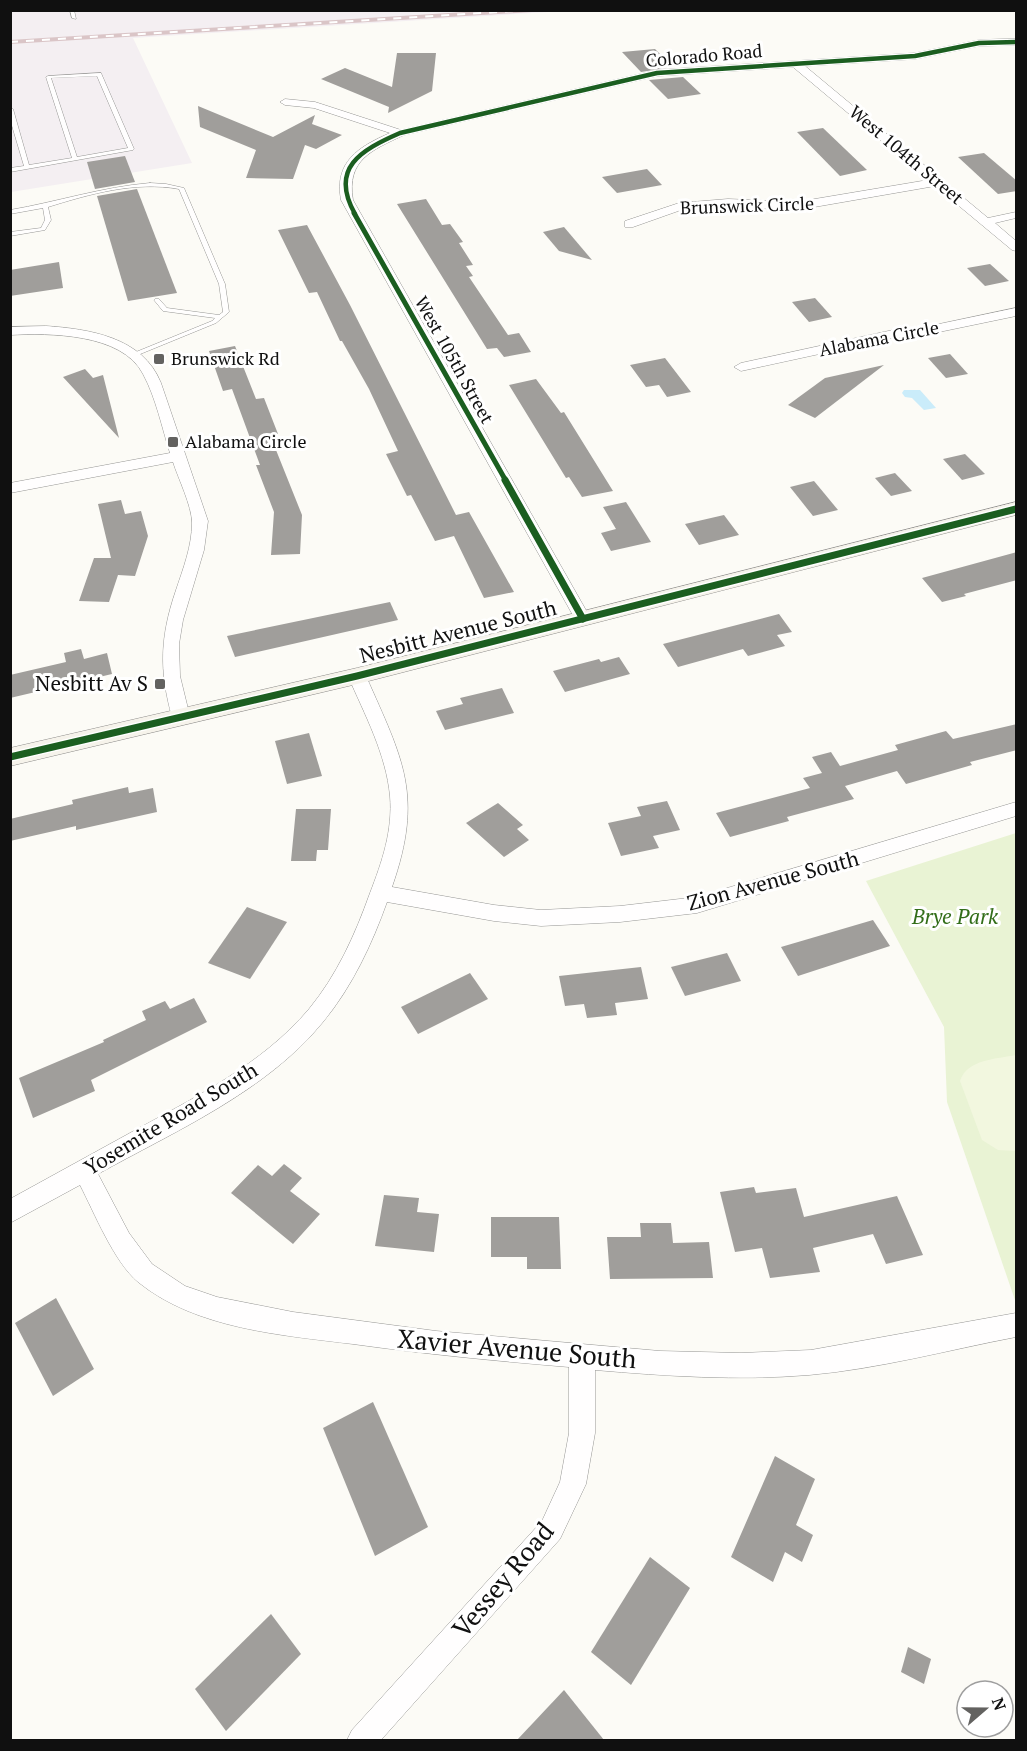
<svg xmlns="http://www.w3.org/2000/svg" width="1027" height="1751" font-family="'PT Serif',serif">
  <rect width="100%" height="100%" fill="#fcfbf6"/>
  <!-- industrial -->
  <polygon fill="#f4eff2" points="11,11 565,11 133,38 192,163 11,192"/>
  <!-- green -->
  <polygon fill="#e9f3d4" points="1016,833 1016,1303 947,1102 944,1027 866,881"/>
  <!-- pitch -->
  <path fill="#f2f7df" d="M1016,1055v96l-18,-1 -16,-10 -22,-59c7,-22 37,-22 56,-26z"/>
  <!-- water -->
  <polygon fill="#caecfa" points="904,390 920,390 936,408 924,410 912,398 905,397 902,393"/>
  <!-- building -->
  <g fill="#a09e9b">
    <polygon points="655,49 673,67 641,72 622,52"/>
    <polygon points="397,53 436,53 432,91 388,113 389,107 321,79 345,68 392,87"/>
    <polygon points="683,77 701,94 668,99 649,80"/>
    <polygon points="198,106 273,137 315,115 312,124 342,135 316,149 305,145 293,179 246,178 256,150 200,127"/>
    <polygon points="823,128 867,170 840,176 797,132"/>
    <polygon points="984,153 1017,181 1017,191 998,194 958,157"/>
    <polygon points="125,156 135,182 95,189 87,162"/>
    <polygon points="647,169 662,185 617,193 602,177"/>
    <polygon points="137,189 177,293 128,301 97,196"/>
    <polygon points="426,199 442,225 450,224 463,242 459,243 473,265 466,266 473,276 469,277 508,335 519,333 531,352 504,357 497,348 487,349 397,204"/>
    <polygon points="307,225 350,305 456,515 469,512 514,592 484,598 454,536 435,541 411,495 407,496 386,454 398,451 369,389 342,341 340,341 317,292 309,293 278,230"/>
    <polygon points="564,227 592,260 559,251 543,232"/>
    <polygon points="59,262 63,288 10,296 10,270"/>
    <polygon points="990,264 1009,281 985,286 967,268"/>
    <polygon points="815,298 832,317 809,322 792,302"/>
    <polygon points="235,346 256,399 264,398 278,434 270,435 302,515 300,554 271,555 274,512 256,465 260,465 232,389 223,391 209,351"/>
    <polygon points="950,354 968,374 946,378 928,358"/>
    <polygon points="665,358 691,392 667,397 659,385 646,387 630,365"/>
    <polygon points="884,365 815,418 788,405 825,378"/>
    <polygon points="85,369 93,378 103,375 119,438 63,377"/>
    <polygon points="536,379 561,413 564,412 613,491 582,497 569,477 566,478 509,385"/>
    <polygon points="965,454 985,474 962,480 943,459"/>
    <polygon points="895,473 912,491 891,496 875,478"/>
    <polygon points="814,481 819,487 838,510 813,516 790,487"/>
    <polygon points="121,500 125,514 141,511 148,536 135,576 118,575 109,602 79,601 94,558 111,558 98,504"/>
    <polygon points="626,502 651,542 611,551 601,533 616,529 603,507"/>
    <polygon points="724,515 739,535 699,545 685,524"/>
    <polygon points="1017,552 1017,580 964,594 966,596 942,602 922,578"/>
    <polygon points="390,602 398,620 235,657 227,636"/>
    <polygon points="779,614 792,632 777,635 785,646 748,656 743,649 678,667 663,644"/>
    <polygon points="81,649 84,659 107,653 112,674 10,698 10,675 66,662 64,653"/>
    <polygon points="619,657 630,674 565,692 553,671 599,659 601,662"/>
    <polygon points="502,688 514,713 445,730 436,711 463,704 460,698"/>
    <polygon points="1017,724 1017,750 970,762 972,765 906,784 897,771 845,786 854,799 787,817 789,821 730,837 716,813 810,788 803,778 822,773 812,757 831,752 840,766 898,750 895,745 946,731 953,739"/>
    <polygon points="309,733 322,776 287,784 275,741"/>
    <polygon points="128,787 129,793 153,788 157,812 76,830 76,826 10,841 10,819 73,804 72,800"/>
    <polygon points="667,801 680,830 653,836 659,848 621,856 608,823 641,816 637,807"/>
    <polygon points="498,803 523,825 517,829 529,840 504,857 466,823"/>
    <polygon points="296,809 331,809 328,850 317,850 316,861 291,861"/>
    <polygon points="247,907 287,922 250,979 208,963"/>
    <polygon points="873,920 890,946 798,976 781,947"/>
    <polygon points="727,953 741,981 685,996 671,967"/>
    <polygon points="641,967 648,999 615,1003 617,1015 587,1018 584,1004 565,1006 559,976"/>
    <polygon points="470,973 488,999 418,1034 401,1007"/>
    <polygon points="194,998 207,1022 91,1080 95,1091 33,1118 19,1078 104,1042 103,1040 146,1020 142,1011 165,1001 170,1009"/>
    <polygon points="284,1164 302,1178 290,1191 320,1214 293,1244 231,1193 258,1165 272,1176"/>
    <polygon points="754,1187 756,1193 796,1188 804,1217 897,1196 923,1255 886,1264 873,1234 813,1248 820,1272 770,1278 762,1248 735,1252 720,1192"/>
    <polygon points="384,1195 419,1198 417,1212 439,1214 434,1252 375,1246"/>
    <polygon points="491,1217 559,1217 561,1269 527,1269 527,1257 491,1257"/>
    <polygon points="640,1223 671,1223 673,1243 709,1242 713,1278 610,1279 607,1237 641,1237"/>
    <polygon points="56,1298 94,1369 53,1396 15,1323"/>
    <polygon points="373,1402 428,1527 375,1556 323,1428"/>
    <polygon points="775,1456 815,1479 796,1525 813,1535 802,1562 785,1552 773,1582 731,1557"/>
    <polygon points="650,1557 690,1588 631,1685 591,1652"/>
    <polygon points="271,1614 301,1654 226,1731 195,1689"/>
    <polygon points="908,1647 931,1659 924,1684 901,1672"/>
    <polygon points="564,1690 604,1740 517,1740"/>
  </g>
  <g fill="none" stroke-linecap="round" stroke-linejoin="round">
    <defs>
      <g id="lane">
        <polygon points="70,10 74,10 76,19 72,18"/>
        <path d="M101,73l33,76 -1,1 -123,22v-4l14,-2 -14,-47v-11l3,1 16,56 43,-7 -26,-81 2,-1zM97,76l31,72 -51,9 -26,-79z"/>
        <path d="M150,183l16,1 18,4 41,96 4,28 -13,11 -83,34 -2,-1v-2l81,-33 3,-3 -52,-7 -9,-11 1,-1h4l8,9 52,7 4,-3 -4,-28 -40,-95c-44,-8 -89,5 -131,18l3,13 -6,10 -35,6v-4l31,-4 4,-8 -2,-12 -33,6v-4c47,-8 92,-23 140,-27z"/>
      </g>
      <g id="street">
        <path d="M1016,39v6l-37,1 -64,13 -110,7 183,152 28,-6v6l-21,5 21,18v10l-4,-1 -77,-64 -138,24 -69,-3 -47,3 -48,17h-8v-6l54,-18 49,-4 69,3 131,-22 -135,-113 -136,9 -253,59c-32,15 -58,25 -51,65l238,419 -2,4h-12l-2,-4 -234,-419c-7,-38 17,-53 49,-67l-76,-25 -29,-3 -5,-3 5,-3 30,3 86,28 256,-60 258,-17 64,-13z"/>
        <polygon points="1016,308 1016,316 939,332 893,338 741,371 734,367 741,363 893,330 939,324"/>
        <path d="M46,326c43,3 97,11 115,57l47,138 -4,29 -21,70 -4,24 1,32 10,41 -3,4 -6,2 -6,-2 -3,-4c-13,-47 -12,-80 4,-127 7,-21 16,-44 16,-67 0,-17 -14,-45 -19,-61l-163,31v-10l160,-30c-8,-25 -14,-55 -27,-79 -21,-41 -94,-41 -133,-39v-8z"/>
        <path d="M357,670l6,2 3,4c37,84 58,119 26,211l102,18 47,5 79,-4 77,-9 319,-95v14l-319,97 -77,9 -79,4 -47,-5 -107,-19c-15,42 -35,85 -64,120 -57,70 -148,109 -225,152l31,59 23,31 33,22 32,11 76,15 143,19 224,20 81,2 70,-3 205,-37v24c-68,13 -138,32 -207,38 -72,6 -143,1 -214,-5v63l-9,51 -26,55 -179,201h-34l5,-10 190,-209 18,-39 9,-49v-66c-72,-6 -144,-13 -216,-23 -72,-9 -157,-15 -215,-62 -24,-20 -44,-70 -58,-97l-70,38v-24c40,-22 80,-44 120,-66 62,-34 132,-68 179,-124 28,-34 46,-74 61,-116 12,-31 23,-63 20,-97 -4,-42 -25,-81 -42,-120l3,-4z"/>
      </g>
      <polygon id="secondary" points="1016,502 1016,515 357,684 10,766 10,748 357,668"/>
    </defs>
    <!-- lane casing -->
    <use href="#lane" stroke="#969694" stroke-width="1"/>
    <!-- street casing -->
    <use href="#street" stroke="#969694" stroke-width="1"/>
    <!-- secondary casing -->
    <use href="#secondary" stroke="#8d8c8a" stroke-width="1"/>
    <!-- lane -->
    <use href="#lane" fill="#fffefe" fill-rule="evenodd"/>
    <!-- street -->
    <use href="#street" fill="#fffefe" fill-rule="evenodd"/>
    <!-- secondary -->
    <use href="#secondary" fill="#f6f3eb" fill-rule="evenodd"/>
    <defs>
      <polyline id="rail" points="10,42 532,10"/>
    </defs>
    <!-- rail casing -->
    <use href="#rail" stroke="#dac5c7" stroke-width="4"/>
    <!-- rail -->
    <use href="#rail" stroke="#fff" stroke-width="2" stroke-dasharray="8" stroke-linecap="butt"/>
    <defs>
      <path id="cycleway-far2" d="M355,214c-26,-46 6,-64 45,-81l257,-60 258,-17 64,-13 37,-1"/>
      <polyline id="cycleway-far1" points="354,213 506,481"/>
      <g id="cycleway">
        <polyline points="505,480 583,619"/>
        <polyline points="10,757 357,676 1016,509"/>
      </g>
    </defs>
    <!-- cycleway-far2 casing -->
    <use href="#cycleway-far2" stroke="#fff" stroke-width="7"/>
    <!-- cycleway-far1 casing -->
    <use href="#cycleway-far1" stroke="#fff" stroke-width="8"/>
    <!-- cycleway casing -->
    <use href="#cycleway" stroke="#fff" stroke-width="10"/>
    <!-- cycleway-far2 -->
    <use href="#cycleway-far2" stroke="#1b5e20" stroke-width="4.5"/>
    <!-- cycleway-far1 -->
    <use href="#cycleway-far1" stroke="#1b5e20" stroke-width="5"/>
    <!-- cycleway -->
    <use href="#cycleway" stroke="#1b5e20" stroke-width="7"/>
  </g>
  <!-- markers -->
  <g fill="#636260" stroke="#fff" stroke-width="2">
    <rect x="153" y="353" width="12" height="12" rx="3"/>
    <rect x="167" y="436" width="12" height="12" rx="3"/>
    <rect x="154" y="678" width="12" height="12" rx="3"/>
  </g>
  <g text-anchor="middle" stroke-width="6" stroke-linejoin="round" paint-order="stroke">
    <!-- far-street labels -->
    <g font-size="18" fill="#101010" stroke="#fff">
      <text transform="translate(704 56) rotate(-5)" y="6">Colorado Road</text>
      <text transform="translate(906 155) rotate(40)" y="6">West 104th Street</text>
      <text transform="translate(747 206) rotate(-2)" y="6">Brunswick Circle</text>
      <text transform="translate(879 339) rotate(-11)" y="6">Alabama Circle</text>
      <text transform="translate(454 360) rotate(61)" y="6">West 105th Street</text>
    </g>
    <!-- far-poi labels -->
    <g font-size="18" fill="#101010" stroke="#fff" text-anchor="start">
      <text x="171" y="365">Brunswick Rd</text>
      <text x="185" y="448">Alabama Circle</text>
    </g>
    <!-- street labels -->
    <g font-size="21" fill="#101010" stroke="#fff">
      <text transform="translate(458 632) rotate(-14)" y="7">Nesbitt Avenue South</text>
      <text transform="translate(773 881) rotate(-15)" y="7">Zion Avenue South</text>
      <text transform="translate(171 1119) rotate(-31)" y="7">Yosemite Road South</text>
    </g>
    <!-- poi labels -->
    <g font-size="21" fill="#101010" stroke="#fff" text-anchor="end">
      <text x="148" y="691">Nesbitt Av S</text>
    </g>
    <!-- park labels -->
    <g font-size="21" font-style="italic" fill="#336e1a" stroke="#fff">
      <text x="955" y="924">Brye Park</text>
    </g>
    <!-- near-street labels -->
    <g font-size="26" fill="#101010" stroke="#fff">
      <text transform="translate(517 1349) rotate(5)" y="9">Xavier Avenue South</text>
      <text transform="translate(503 1580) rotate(-50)" y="9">Vessey Road</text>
    </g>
  </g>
  <!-- border -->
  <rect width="1027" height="1751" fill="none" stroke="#101010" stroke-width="24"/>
  <!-- north arrow -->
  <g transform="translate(985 1709) rotate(70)"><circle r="28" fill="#ffffff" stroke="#9f9f9f" stroke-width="1.5"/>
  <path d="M0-4.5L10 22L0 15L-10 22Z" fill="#636260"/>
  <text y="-9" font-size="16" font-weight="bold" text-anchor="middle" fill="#101010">N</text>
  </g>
</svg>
